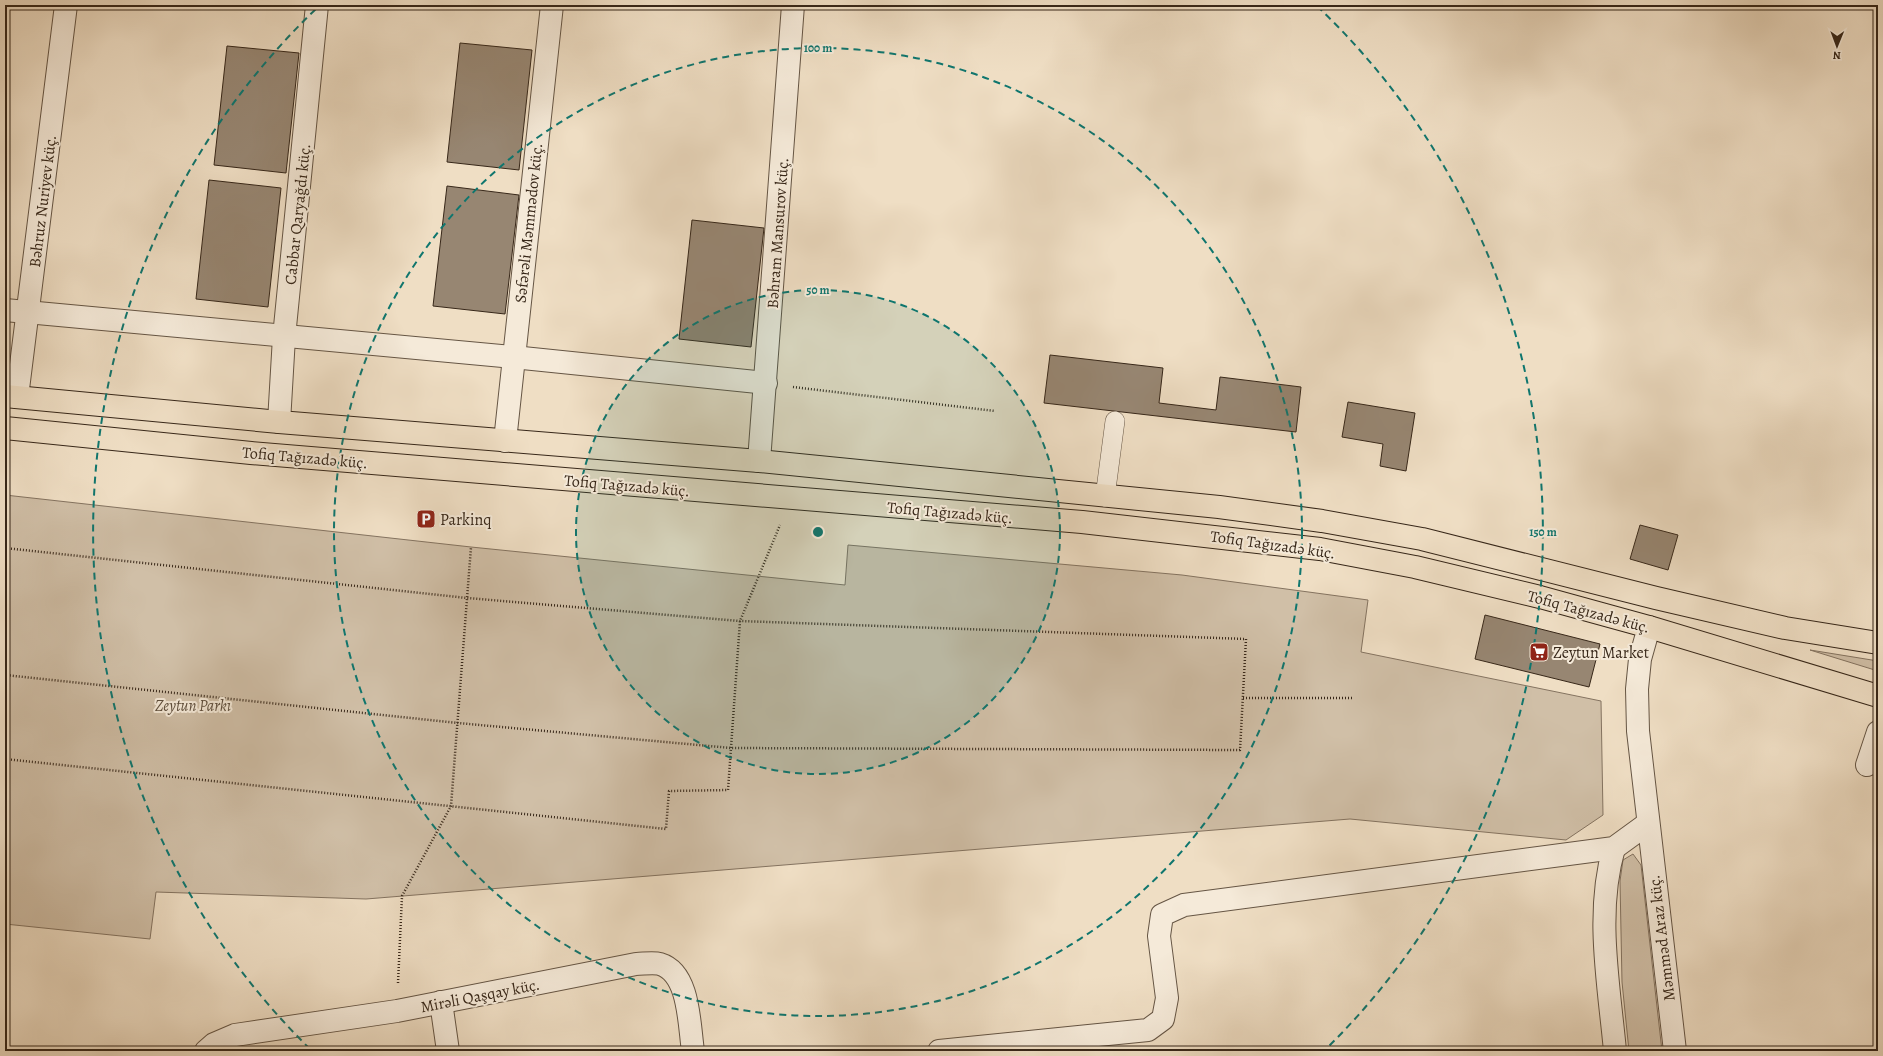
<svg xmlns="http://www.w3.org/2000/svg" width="1883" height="1056" font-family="Alegreya,serif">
  <rect width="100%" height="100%" fill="#efdec4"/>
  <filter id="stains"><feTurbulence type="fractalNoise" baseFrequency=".005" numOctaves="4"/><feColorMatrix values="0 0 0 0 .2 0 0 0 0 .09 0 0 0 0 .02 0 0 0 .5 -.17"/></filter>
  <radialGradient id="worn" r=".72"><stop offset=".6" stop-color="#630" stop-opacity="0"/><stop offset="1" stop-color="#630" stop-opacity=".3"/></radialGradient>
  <!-- green -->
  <g fill="#d0bfa7" stroke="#847360">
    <polygon points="5,495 471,547 845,585 848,545 1182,575 1368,600 1361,652 1601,701 1603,815 1566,840 1350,819 366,899 156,892 150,939 5,924"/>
    <polygon points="1810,650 1878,661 1878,671"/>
    <polygon points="1633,854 1641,865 1662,1051 1629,1051 1622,982 1620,881 1623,860"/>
  </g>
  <!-- building -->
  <g fill="#978672" stroke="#372719">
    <polygon points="460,43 532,50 519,170 447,162"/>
    <polygon points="227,46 299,53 286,173 214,165"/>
    <polygon points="209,180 281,188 268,307 196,299"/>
    <polygon points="447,186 519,195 505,314 433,306"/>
    <polygon points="692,220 764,228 751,347 679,339"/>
    <polygon points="1050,355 1163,368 1159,403 1216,410 1220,377 1301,387 1296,432 1044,403"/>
    <polygon points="1348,402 1415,413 1406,471 1380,466 1383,444 1342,437"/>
    <polygon points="1640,525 1678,535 1668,570 1630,559"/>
    <polygon points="1485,615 1600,644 1589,687 1475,659"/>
  </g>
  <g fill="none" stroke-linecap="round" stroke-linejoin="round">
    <defs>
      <polyline id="lane" points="1105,497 1115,421"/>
      <g id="street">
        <polyline points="5,310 513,357 766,383"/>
        <polyline points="17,397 66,5"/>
        <polyline points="279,422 284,337 317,5"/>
        <polyline points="505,441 552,5"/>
        <polyline points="759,461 793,5"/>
        <polyline points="1649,627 1640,659 1637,689 1638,731 1675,1051"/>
        <polyline points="1867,765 1878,732"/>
        <path d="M1614,848c-19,65 -5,137 1,203"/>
        <polyline points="441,1002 448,1051"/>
        <path d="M206,1051l8,-7 21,-9 162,-24 239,-47c7,0 17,-2 24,0 30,9 29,61 33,87"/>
        <polyline points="939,1051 1148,1030 1163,1019 1167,998 1159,936 1162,915 1184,905 1614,848 1647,824"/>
      </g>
      <g id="primary">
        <polyline points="5,396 279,422 759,461 1219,507 1322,521 1422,539 1656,598 1785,628 1878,643"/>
        <polyline points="5,428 251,453 1082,522 1320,549 1415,567 1540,597 1649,627 1878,696"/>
      </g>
    </defs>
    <!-- lane casing -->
    <use href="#lane" stroke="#655544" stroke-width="20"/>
    <!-- street casing -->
    <use href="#street" stroke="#655544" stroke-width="24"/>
    <!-- primary casing -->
    <use href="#primary" stroke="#372719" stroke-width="24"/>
    <!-- path -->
    <g stroke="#372719" stroke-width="2.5" stroke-dasharray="1 2" stroke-linecap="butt">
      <polyline points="793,387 995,411"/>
      <polyline points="5,548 467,598 740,621 1246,639 1240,750 731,748 458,723 5,675"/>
      <polyline points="1243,698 1354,698"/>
      <polyline points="5,759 666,829 669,791 728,790 740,621 780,525"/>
      <polyline points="398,983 402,896 451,806 471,547"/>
    </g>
    <!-- lane -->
    <use href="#lane" stroke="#f5ead9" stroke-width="19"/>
    <!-- street -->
    <use href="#street" stroke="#f5ead9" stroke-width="22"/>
    <!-- primary -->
    <use href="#primary" stroke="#efdec4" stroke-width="22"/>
  </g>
  <!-- distance rings -->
  <circle cx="818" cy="532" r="242" fill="#0f766e" fill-opacity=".12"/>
  <g fill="none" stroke="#0f766e" stroke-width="2" stroke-dasharray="7 5">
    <circle cx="818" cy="532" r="242"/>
    <circle cx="818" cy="532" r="484"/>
    <path d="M310 1049A725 725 0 0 1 319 6M1317 6A725 725 0 0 1 1326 1049"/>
  </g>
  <!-- icons -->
  <defs>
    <symbol id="parking-square" viewBox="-11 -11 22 22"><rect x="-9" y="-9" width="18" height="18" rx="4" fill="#8f2418" stroke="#f5ead9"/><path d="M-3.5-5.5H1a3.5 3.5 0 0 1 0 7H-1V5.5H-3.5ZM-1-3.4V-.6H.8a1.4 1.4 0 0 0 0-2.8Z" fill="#fff"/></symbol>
    <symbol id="supermarket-square" viewBox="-11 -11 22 22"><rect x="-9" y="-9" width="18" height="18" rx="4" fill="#8f2418" stroke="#f5ead9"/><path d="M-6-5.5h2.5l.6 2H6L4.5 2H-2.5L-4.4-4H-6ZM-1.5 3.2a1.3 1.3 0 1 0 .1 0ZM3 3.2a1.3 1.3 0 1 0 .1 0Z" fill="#fff"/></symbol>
  </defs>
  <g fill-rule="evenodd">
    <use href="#parking-square" x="415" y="508" width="22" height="22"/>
    <use href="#supermarket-square" x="1528" y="641" width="22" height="22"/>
  </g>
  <g text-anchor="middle" stroke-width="4" stroke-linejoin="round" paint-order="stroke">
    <!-- street labels -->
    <g font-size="16" fill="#372719" stroke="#f5ead9">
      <text transform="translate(42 201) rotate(-83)" y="6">Bəhruz Nuriyev küç.</text>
      <text transform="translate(297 214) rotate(-84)" y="6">Cabbar Qaryağdı küç.</text>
      <text transform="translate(528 223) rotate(-84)" y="6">Səfərəli Məmmədov küç.</text>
      <text transform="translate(777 233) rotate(-86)" y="6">Bəhram Mansurov küç.</text>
      <text transform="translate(305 457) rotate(5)" y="6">Tofiq Tağızadə küç.</text>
      <text transform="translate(627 485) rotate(5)" y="6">Tofiq Tağızadə küç.</text>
      <text transform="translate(950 512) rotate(5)" y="6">Tofiq Tağızadə küç.</text>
      <text transform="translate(1273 544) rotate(8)" y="6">Tofiq Tağızadə küç.</text>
      <text transform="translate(1589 611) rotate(15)" y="6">Tofiq Tağızadə küç.</text>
      <text transform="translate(1661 938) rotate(-97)" y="6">Məmməd Araz küç.</text>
      <text transform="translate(480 995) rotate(-11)" y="6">Mirəli Qaşqay küç.</text>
    </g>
    <!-- poi labels -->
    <g font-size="16" fill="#372719" stroke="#f5ead9" text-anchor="start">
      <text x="440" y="525">Parkinq</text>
      <text x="1553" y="658">Zeytun Market</text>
    </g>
    <!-- park labels -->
    <g font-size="16" font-style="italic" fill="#5d4d3c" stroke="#f5ead9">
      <text x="193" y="711">Zeytun Parkı</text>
    </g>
  </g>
  <circle cx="818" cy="532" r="6" fill="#0f766e" stroke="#f5ead9" stroke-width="2"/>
  <g font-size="12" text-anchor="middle" font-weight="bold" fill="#0f766e" stroke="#f5ead9" stroke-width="4" stroke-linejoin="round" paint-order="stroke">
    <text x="818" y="52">100 m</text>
    <text x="818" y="294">50 m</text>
    <text x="1543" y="536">150 m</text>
  </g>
  <!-- margin -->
  <rect width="1883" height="1056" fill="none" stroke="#efdec4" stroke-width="20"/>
  <rect x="6" y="6" width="1871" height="1044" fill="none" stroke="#372719" stroke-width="2"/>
  <rect x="10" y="10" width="1863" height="1036" fill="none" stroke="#372719"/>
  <!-- north arrow -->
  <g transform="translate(1837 46) rotate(181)" stroke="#f5ead9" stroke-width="3" paint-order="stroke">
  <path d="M0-3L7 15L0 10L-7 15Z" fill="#372719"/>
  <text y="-6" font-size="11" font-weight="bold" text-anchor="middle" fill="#372719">N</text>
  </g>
  <rect width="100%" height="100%" filter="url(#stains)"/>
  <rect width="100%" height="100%" fill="url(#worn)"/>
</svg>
